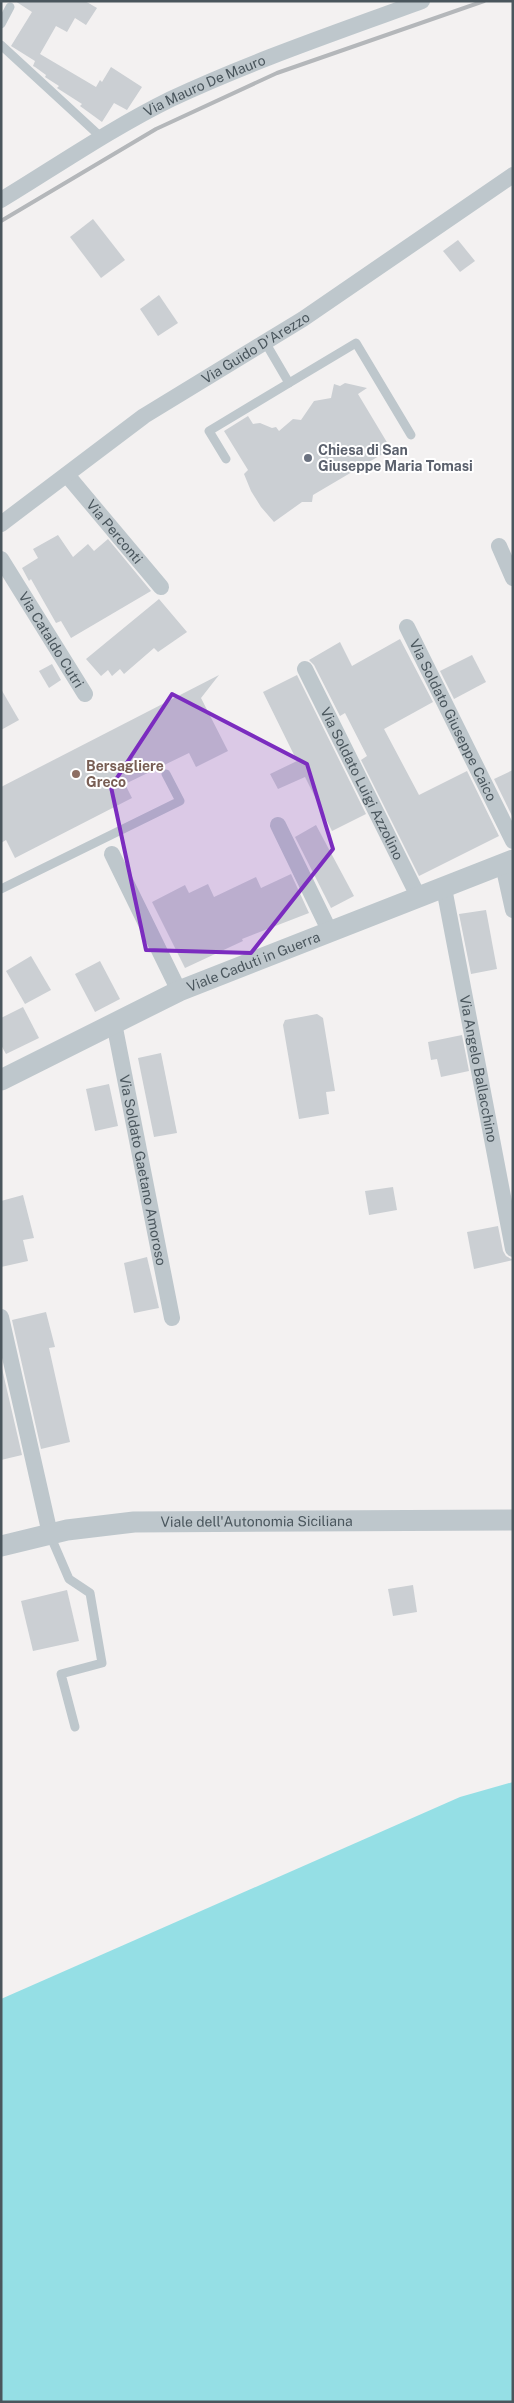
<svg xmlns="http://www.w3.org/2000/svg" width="514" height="2403" font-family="'Public Sans',sans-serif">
  <rect width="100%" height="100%" fill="#f3f1f1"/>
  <!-- water -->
  <polygon fill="#95dfe5" points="513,1782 513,2402 1,2402 1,1999 460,1797"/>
  <!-- building -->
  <g fill="#cbcfd3">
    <polygon points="15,1 85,1 97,8 86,25 75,18 67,32 56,26 40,54 96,87 100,80 102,82 111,67 142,87 127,110 114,103 102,122 80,106 82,104 57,88 59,86 45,77 46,75 35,67 33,66 35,61 11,46 32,12"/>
    <polygon points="93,219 125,260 101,278 70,237"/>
    <polygon points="458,240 475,261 460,272 443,251"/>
    <polygon points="159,295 178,323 158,336 140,309"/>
    <polygon points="345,383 367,388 358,394 391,449 313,495 312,502 302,502 274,522 261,507 251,491 244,474 248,470 224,431 248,416 253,424 260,423 272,428 276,427 279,431 293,419 301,420 314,401 331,398 334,384 340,386"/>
    <polygon points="58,535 73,557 88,544 94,551 108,539 151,591 71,638 61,621 56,623 31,579 29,581 22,568 38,558 33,549"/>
    <polygon points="159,599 187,632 158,652 154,648 124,674 120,669 112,676 108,670 101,676 86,659"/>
    <polygon points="400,639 433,702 384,729 419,795 467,771 499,836 419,876 361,760 367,756 345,713 340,716 314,665 309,660 340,642 352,666"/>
    <polygon points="472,655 486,682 454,699 440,671"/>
    <polygon points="52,664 61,680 49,688 39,671"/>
    <polygon points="219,675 201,698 228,751 196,767 189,753 125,784 132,798 15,858 6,840 1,843 1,787"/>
    <polygon points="297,675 366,814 332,831 305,777 278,789 270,774 297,761 263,692"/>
    <polygon points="1,689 19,720 1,730"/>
    <polygon points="513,770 513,818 494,779"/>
    <polygon points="316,825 354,896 331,908 295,837"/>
    <polygon points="291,874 309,913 242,939 243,941 185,968 152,902 185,885 189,893 208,884 214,897 256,877 261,888"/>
    <polygon points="486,910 497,969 471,974 459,914"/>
    <polygon points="31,956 51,990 25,1004 6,971"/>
    <polygon points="100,961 120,999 95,1012 75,974"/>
    <polygon points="23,1007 39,1038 6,1054 1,1045 1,1018"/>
    <polygon points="317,1014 323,1018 335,1091 326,1092 329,1114 299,1119 283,1025 285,1020"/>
    <polygon points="462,1035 469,1071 441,1077 437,1059 431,1060 428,1042"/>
    <polygon points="161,1053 177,1133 154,1137 138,1058"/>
    <polygon points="109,1084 118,1126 95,1131 86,1089"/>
    <polygon points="393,1187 397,1210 369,1215 365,1191"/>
    <polygon points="23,1195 34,1238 23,1240 28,1261 1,1267 1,1201"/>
    <polygon points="498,1226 503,1251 506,1256 513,1260 474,1269 467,1232"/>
    <polygon points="147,1257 159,1308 134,1313 124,1263"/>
    <polygon points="46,1312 55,1347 49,1348 70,1442 41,1449 12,1320"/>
    <polygon points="1,1364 22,1455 1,1460"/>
    <polygon points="413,1585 417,1612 393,1616 388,1589"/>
    <polygon points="67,1590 79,1641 33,1651 21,1601"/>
  </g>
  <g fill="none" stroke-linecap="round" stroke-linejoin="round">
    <!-- service -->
    <g stroke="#bec7cc" stroke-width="9">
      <polyline points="1,24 10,7"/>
      <polyline points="1,45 102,138"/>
      <polyline points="289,383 356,343 411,435"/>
      <polyline points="226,459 209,431 289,383 265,342"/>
      <polyline points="1,889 180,801 166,774"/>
      <polyline points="50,1535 69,1579 90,1593 102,1663 61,1674 75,1727"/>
    </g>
    <!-- minor -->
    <g stroke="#bec7cc" stroke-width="16">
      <path id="s1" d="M1,200c56,-34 111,-72 170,-101 81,-38 167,-67 251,-98"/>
      <path id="s2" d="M67,475l94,112"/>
      <path id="s3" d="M1,524l143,-108 159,-97 210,-144"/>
      <polyline points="499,546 513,578"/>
      <path id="s4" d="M1,559l84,135"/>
      <path id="s5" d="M407,627l106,214"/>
      <path id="s6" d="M305,669l114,229"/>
      <polyline points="278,825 330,932"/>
      <polyline points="112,854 179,991"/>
      <polyline points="503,865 513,910"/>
      <path id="s7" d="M444,888l69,361"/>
      <path id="s8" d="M114,1023l58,295"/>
      <polyline points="1,1317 50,1534"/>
    </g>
    <!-- tertiary -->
    <g stroke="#bec7cc" stroke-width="21">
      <path id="s9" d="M1,1080l178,-89 334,-131"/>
      <path id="s10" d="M1,1546l66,-16 67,-8 379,-2"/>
    </g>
    <!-- rail -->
    <polyline stroke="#b4b7ba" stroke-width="4" points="1,221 156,129 277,73 484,1"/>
  </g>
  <!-- marked area -->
  <path fill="#7b2cbf" fill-opacity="0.2" stroke="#7b2cbf" stroke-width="4" stroke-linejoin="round" d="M172,694l135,70 26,85 -82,104 -105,-3 -35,-163z"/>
  <!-- markers -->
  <circle fill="#6b7280" stroke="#fff" stroke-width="2" cx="308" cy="458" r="5"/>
  <circle fill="#8d6e63" stroke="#fff" stroke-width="2" cx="76" cy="774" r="5"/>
  <g text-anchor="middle" stroke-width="4" stroke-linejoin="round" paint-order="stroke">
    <!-- street labels -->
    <g font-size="14" fill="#4a565d" stroke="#fff">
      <text dy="5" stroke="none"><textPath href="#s1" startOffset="234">Via Mauro De Mauro</textPath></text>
      <text dy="5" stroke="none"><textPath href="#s3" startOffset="310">Via Guido D'Arezzo</textPath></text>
      <text dy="5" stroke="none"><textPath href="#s2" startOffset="74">Via Perconti</textPath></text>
      <text dy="5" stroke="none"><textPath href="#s4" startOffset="95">Via Cataldo Cutri</textPath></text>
      <text dy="5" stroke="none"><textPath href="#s5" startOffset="104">Via Soldato Giuseppe Caico</textPath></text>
      <text dy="5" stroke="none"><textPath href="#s6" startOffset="128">Via Soldato Luigi Azzolino</textPath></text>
      <text dy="5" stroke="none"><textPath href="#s9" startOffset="279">Viale Caduti in Guerra</textPath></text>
      <text dy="5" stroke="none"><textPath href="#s7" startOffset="184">Via Angelo Ballacchino</textPath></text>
      <text dy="5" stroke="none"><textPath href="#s8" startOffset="150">Via Soldato Gaetano Amoroso</textPath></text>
      <text dy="5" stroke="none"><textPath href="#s10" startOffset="258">Viale dell'Autonomia Siciliana</textPath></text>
    </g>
    <!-- worship labels -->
    <g font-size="14" font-weight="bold" fill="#5b616d" stroke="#fff" text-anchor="start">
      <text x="318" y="455">Chiesa di San<tspan x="318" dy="16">Giuseppe Maria Tomasi</tspan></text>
    </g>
    <!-- education labels -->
    <g font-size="14" font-weight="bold" fill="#785e54" stroke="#fff" text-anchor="start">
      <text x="86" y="771">Bersagliere<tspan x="86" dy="16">Greco</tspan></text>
    </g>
  </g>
  <!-- border -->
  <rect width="514" height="2403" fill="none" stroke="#4a565d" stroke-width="5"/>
</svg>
